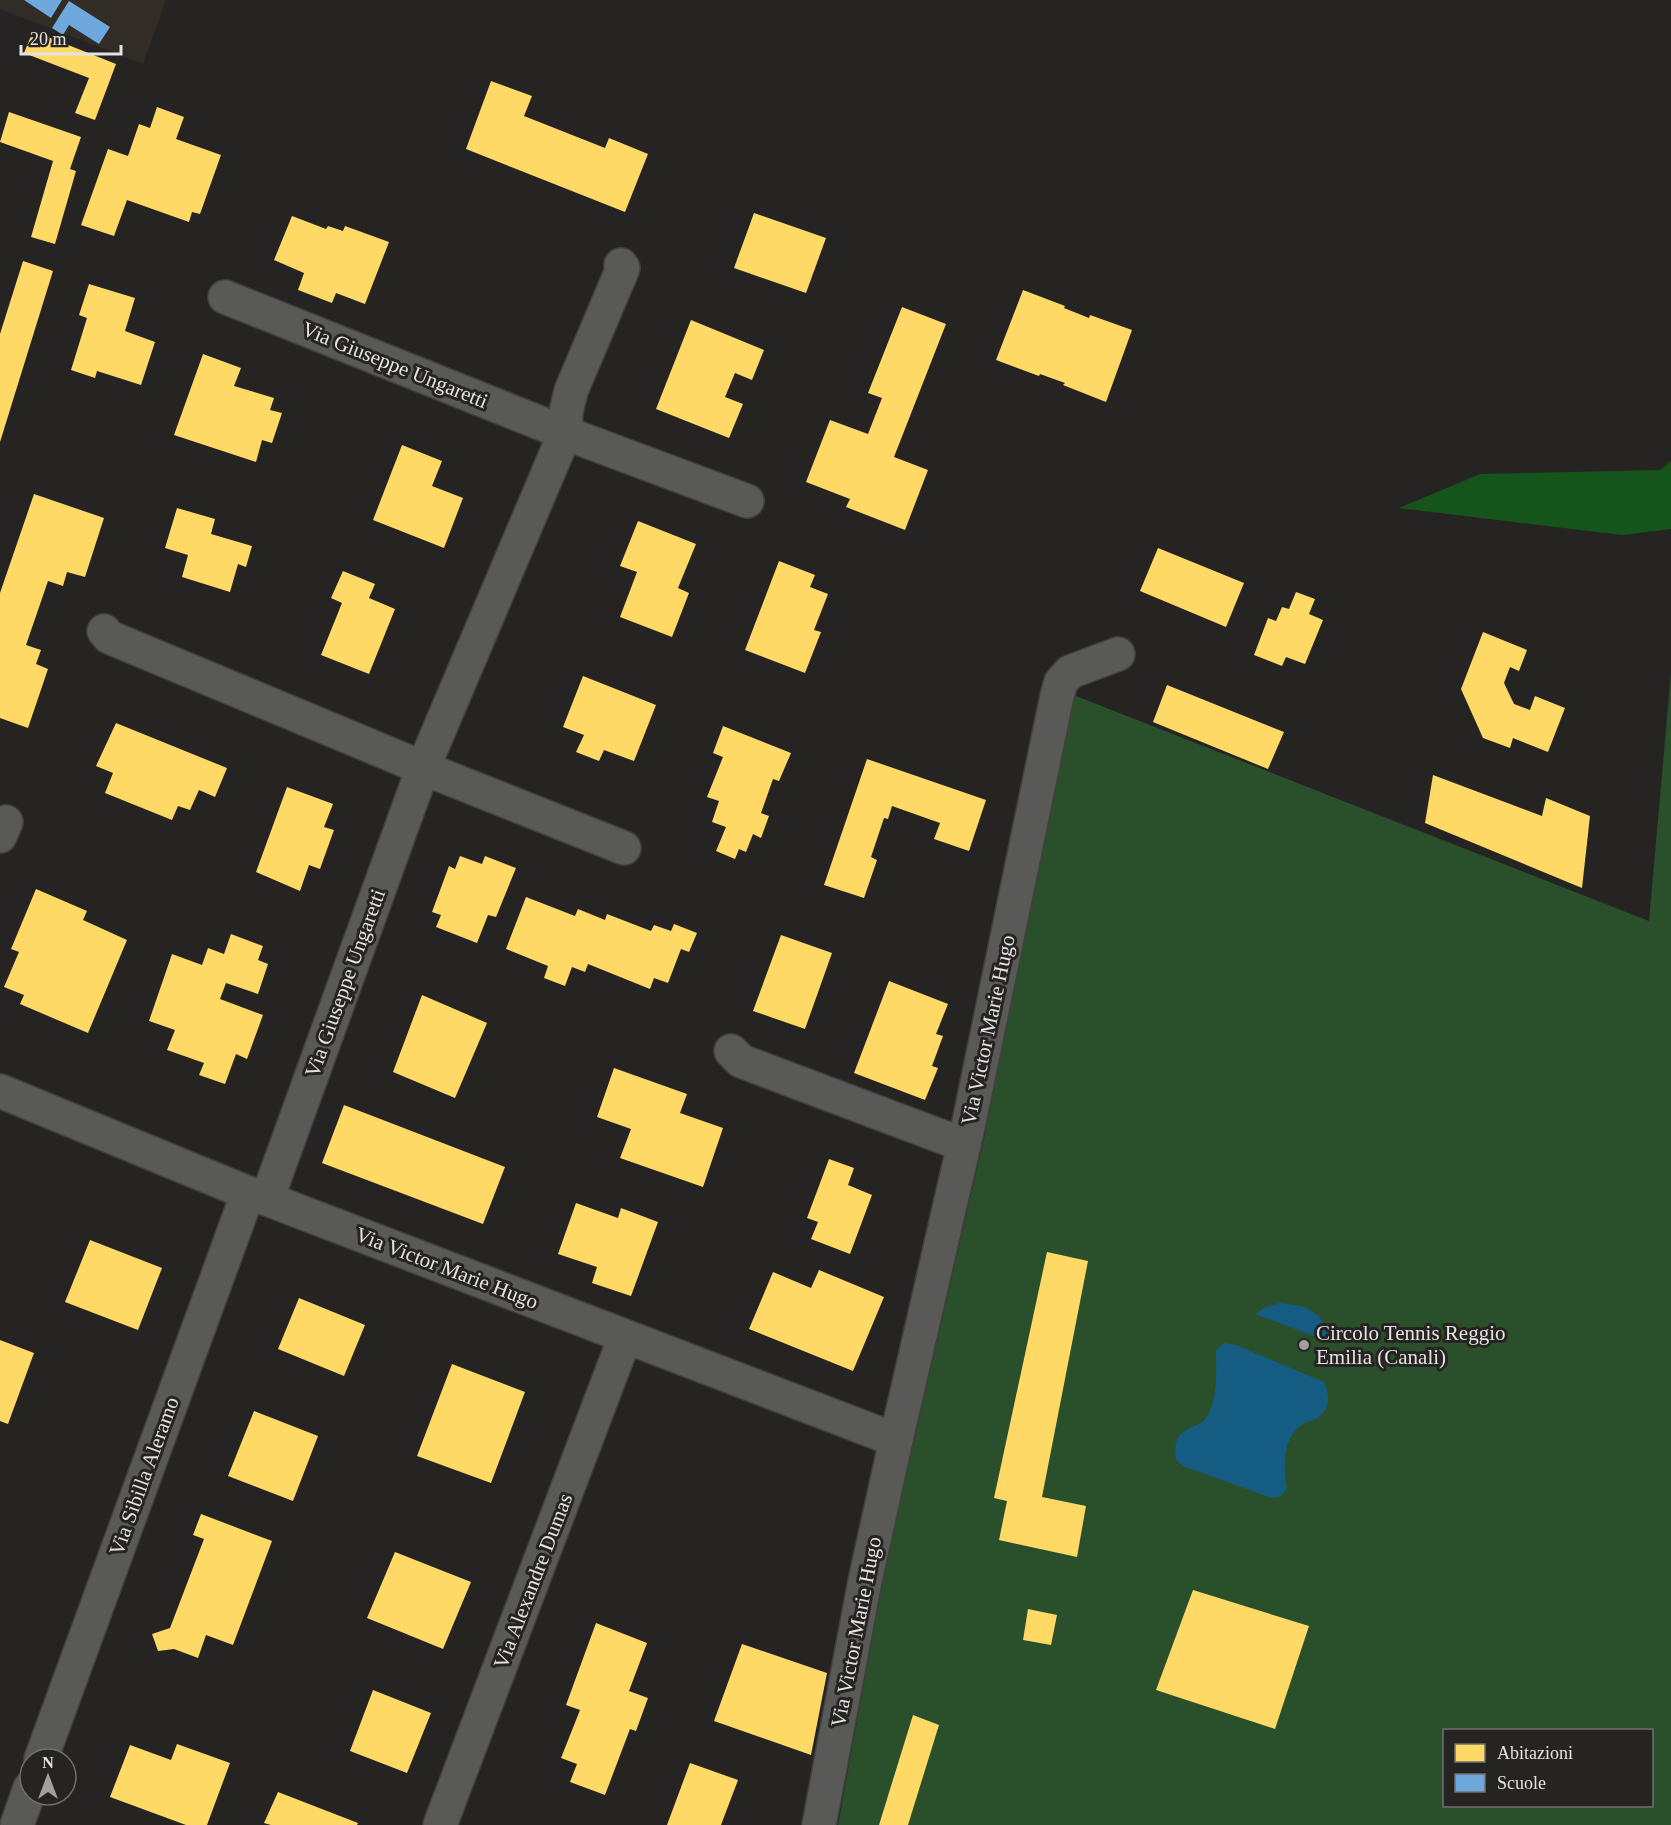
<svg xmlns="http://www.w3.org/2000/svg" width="1671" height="1825" font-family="Georgia,serif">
  <rect width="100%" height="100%" fill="#252423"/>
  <!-- built -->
  <polygon fill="#312c26" points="0,0 166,0 143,64 0,9"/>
  <!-- green -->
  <path fill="#2a4f2b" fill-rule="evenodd" d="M1671,673v1152h-833l49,-268 98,-423 86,-440 578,227zM1444,1730h208v76h-208z"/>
  <!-- forest -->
  <polygon fill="#15541a" points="1671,461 1671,529 1622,535 1399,508 1480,474 1660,470"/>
  <!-- water -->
  <g fill="#155c82">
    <path d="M1280,1303c31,2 43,11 53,40l-78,-29 11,-7z"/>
    <path d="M1224,1343l12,2 88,37c6,13 7,28 -8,37 -4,2 -9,2 -13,5 -21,13 -20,44 -16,65l-7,8 -9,1 -88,-32 -7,-6c-5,-39 22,-26 32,-45 10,-20 8,-42 8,-64z"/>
  </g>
  <!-- homes -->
  <g fill="#ffd966">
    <polygon points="33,31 116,64 95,120 75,113 89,78 24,53"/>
    <polygon points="491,81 532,96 524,116 605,148 609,138 648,154 625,212 466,149"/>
    <polygon points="157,107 184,117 176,139 221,155 200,214 192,212 189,222 127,200 114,236 81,225 108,149 128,156 139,124 150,128"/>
    <polygon points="9,112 81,137 70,169 76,171 55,244 31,237 53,161 0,142"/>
    <polygon points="754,213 826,238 806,293 734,268"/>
    <polygon points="292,216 326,229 328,226 343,231 345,226 389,242 365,304 336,293 332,303 298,290 304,273 274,260"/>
    <polygon points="23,261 53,271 0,442 0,334"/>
    <polygon points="89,284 135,298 125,331 155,342 141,385 97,371 95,378 71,370 87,318 79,315"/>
    <polygon points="1023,290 1065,306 1064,308 1089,318 1090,315 1132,330 1106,402 1063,385 1065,383 1040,374 1039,376 996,360"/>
    <polygon points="902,307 946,324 894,457 928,470 905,530 846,507 850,499 806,482 830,420 868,434 882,398 868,393"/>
    <polygon points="691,320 764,350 752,380 735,373 725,397 743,404 729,438 656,409"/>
    <polygon points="203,354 241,368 234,386 274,398 270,410 282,413 272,443 262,440 256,462 174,435"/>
    <polygon points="402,445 442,461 432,486 463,498 444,548 373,520"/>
    <polygon points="34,494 104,518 85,577 67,572 63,586 48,581 26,645 41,650 36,664 48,669 28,728 0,718 0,593"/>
    <polygon points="177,508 215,519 211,534 252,546 246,567 238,564 230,592 182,577 188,555 165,548"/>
    <polygon points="638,521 696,544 678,588 689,593 672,637 620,617 637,572 620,566"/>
    <polygon points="1158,548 1244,583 1226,627 1140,591"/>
    <polygon points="779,561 815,575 810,587 828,594 814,630 821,632 805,673 745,650"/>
    <polygon points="343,571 375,584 369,598 395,609 369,674 321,655 342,603 331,598"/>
    <polygon points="1296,592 1315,599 1309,614 1323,620 1305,664 1286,657 1282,666 1254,655 1268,618 1276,621 1282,607 1289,609"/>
    <polygon points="1483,632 1527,650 1519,671 1510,667 1504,683 1514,704 1530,710 1535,696 1565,708 1548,752 1513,738 1510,748 1483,738 1461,689"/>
    <polygon points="583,676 656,705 634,761 604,750 599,761 576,752 584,735 563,727"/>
    <polygon points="1167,685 1284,732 1268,769 1153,722"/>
    <polygon points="116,723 227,768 215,797 199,790 190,810 178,806 172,820 105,793 113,773 96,766"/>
    <polygon points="723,726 791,753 779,781 773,779 761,813 769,816 761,838 753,834 746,852 739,849 735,859 716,851 726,827 712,822 719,801 707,797 723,757 713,753"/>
    <polygon points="867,759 986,800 969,851 934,839 940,823 892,806 888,819 884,818 871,857 877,860 864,898 824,885"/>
    <polygon points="1433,775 1542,816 1546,798 1590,816 1582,888 1425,823"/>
    <polygon points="287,787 333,804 324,827 334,830 320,869 309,865 300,891 256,872"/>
    <polygon points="460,856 482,864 485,856 516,868 496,917 488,915 477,943 436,927 441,915 432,912 449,866 455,869"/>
    <polygon points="36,889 87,911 83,920 127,940 88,1033 20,1004 24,995 4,987 19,952 11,949"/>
    <polygon points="526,897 575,916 578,909 605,920 607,914 651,931 654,925 671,931 674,924 697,933 689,952 681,949 668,983 654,978 650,989 588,964 585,972 572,967 565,986 544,978 548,966 506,949"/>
    <polygon points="231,934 263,946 258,960 268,964 258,994 226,983 220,999 263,1015 247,1059 236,1054 225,1084 199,1075 204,1063 167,1050 175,1030 149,1021 172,954 202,965 208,948 224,954"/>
    <polygon points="781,935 832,953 805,1029 753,1011"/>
    <polygon points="889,981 948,1004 936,1034 943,1036 932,1066 938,1068 925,1100 854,1073"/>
    <polygon points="422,995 487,1023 455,1098 393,1072"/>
    <polygon points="614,1068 687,1094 680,1113 723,1128 703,1187 620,1158 631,1129 597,1117"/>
    <polygon points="344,1105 505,1167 483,1224 322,1163"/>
    <polygon points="829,1159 854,1168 848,1185 872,1195 850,1254 811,1239 818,1222 807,1218"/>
    <polygon points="576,1203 618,1218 621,1208 658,1222 631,1296 592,1283 597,1267 558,1254"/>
    <polygon points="90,1240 162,1268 138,1330 65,1302"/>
    <polygon points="1047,1252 1088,1261 1042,1497 1086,1506 1077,1557 999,1540 1007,1501 994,1498"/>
    <polygon points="819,1270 884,1297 853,1371 749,1329 773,1272 811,1288"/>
    <polygon points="299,1298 365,1325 344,1376 278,1349"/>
    <polygon points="0,1340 34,1353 8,1424 0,1421"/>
    <polygon points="452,1364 525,1392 491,1483 417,1456"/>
    <polygon points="254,1411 318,1436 293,1501 228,1476"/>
    <polygon points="201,1514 272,1541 233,1645 206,1635 198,1658 174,1649 158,1651 152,1634 170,1628 204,1539 193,1535"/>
    <polygon points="395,1552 471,1582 443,1649 367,1618"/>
    <polygon points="1193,1590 1309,1626 1275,1729 1156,1690"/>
    <polygon points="1028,1609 1057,1615 1051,1645 1023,1640"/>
    <polygon points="596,1623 647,1643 629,1691 648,1698 636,1731 630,1729 605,1795 570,1782 577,1764 561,1758 580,1710 566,1705"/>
    <polygon points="742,1644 827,1673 811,1755 714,1721"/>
    <polygon points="373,1690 431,1713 407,1773 350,1751"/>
    <polygon points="913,1715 939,1725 908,1825 879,1825"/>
    <polygon points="177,1744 230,1763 207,1825 186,1825 110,1797 130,1745 171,1760"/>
    <polygon points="690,1763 738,1780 721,1825 667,1825"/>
    <polygon points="278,1792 358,1823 357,1825 271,1825 264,1823"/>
  </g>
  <!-- schools -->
  <g fill="#6fa8dc">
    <polygon points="24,0 62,0 51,18"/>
    <polygon points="69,1 110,27 99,44 69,25 63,35 52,28"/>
  </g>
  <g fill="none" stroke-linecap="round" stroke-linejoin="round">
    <defs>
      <g id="minor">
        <polyline points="225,297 565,433 747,501"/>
        <polyline points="104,631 109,637 423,768 624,848"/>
        <polyline points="0,836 6,822"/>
        <polyline points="731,1051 741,1061 964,1145"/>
        <polyline points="0,1091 248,1193 267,1199 896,1440 968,1127 1057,696 1061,682 1070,672 1118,654"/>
        <polyline points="267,1199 423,768 565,433 566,412 571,391 623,268 621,265"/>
        <polyline points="41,1759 248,1193"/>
        <polyline points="17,1825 30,1788"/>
        <polyline points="440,1825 625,1337"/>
        <polyline points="819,1825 865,1581 896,1440"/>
      </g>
    </defs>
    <!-- minor casing -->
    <use href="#minor" stroke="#41403f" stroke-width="36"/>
    <!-- minor -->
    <use href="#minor" stroke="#595958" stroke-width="33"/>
  </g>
  <!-- markers -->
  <circle fill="#a2a09f" stroke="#262422" stroke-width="2" cx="1304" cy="1345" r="6"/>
  <g text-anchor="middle" stroke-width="6" stroke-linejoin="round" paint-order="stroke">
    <!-- street labels -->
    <g font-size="21" fill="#e5e3e2" stroke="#262422">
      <text transform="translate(395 365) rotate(22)" y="7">Via Giuseppe Ungaretti</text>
      <text transform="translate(345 983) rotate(-70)" y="7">Via Giuseppe Ungaretti</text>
      <text transform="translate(988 1030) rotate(-78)" y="7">Via Victor Marie Hugo</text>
      <text transform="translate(447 1268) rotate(21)" y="7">Via Victor Marie Hugo</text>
      <text transform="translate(144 1476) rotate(-70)" y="7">Via Sibilla Aleramo</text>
      <text transform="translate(533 1581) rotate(-69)" y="7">Via Alexandre Dumas</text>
      <text transform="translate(856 1632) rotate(-79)" y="7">Via Victor Marie Hugo</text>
    </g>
    <!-- poi labels -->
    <g font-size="21" fill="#e5e3e2" stroke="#262422" text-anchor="start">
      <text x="1316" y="1340">Circolo Tennis Reggio<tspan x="1316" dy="24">Emilia (Canali)</tspan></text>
    </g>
  </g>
  <!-- legend -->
  <rect x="1443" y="1729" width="210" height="78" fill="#262422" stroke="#72706f" stroke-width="1.5"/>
  <rect x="1455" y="1744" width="30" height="18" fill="#ffd966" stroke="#72706f" stroke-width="1.5"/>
  <text x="1497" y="1759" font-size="18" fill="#e5e3e2">Abitazioni</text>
  <rect x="1455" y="1774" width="30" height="18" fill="#6fa8dc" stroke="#72706f" stroke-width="1.5"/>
  <text x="1497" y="1789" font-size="18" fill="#e5e3e2">Scuole</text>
  <!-- north arrow -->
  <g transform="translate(48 1777)"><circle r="28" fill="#262422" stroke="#72706f" stroke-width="1.5"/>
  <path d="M0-4.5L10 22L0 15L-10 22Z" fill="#a2a09f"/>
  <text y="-9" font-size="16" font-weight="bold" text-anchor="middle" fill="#e5e3e2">N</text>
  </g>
  <!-- scale -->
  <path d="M21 45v9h100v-9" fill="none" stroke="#e5e3e2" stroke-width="3"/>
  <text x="30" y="45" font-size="18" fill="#e5e3e2" stroke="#262422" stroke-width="4.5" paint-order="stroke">20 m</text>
</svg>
